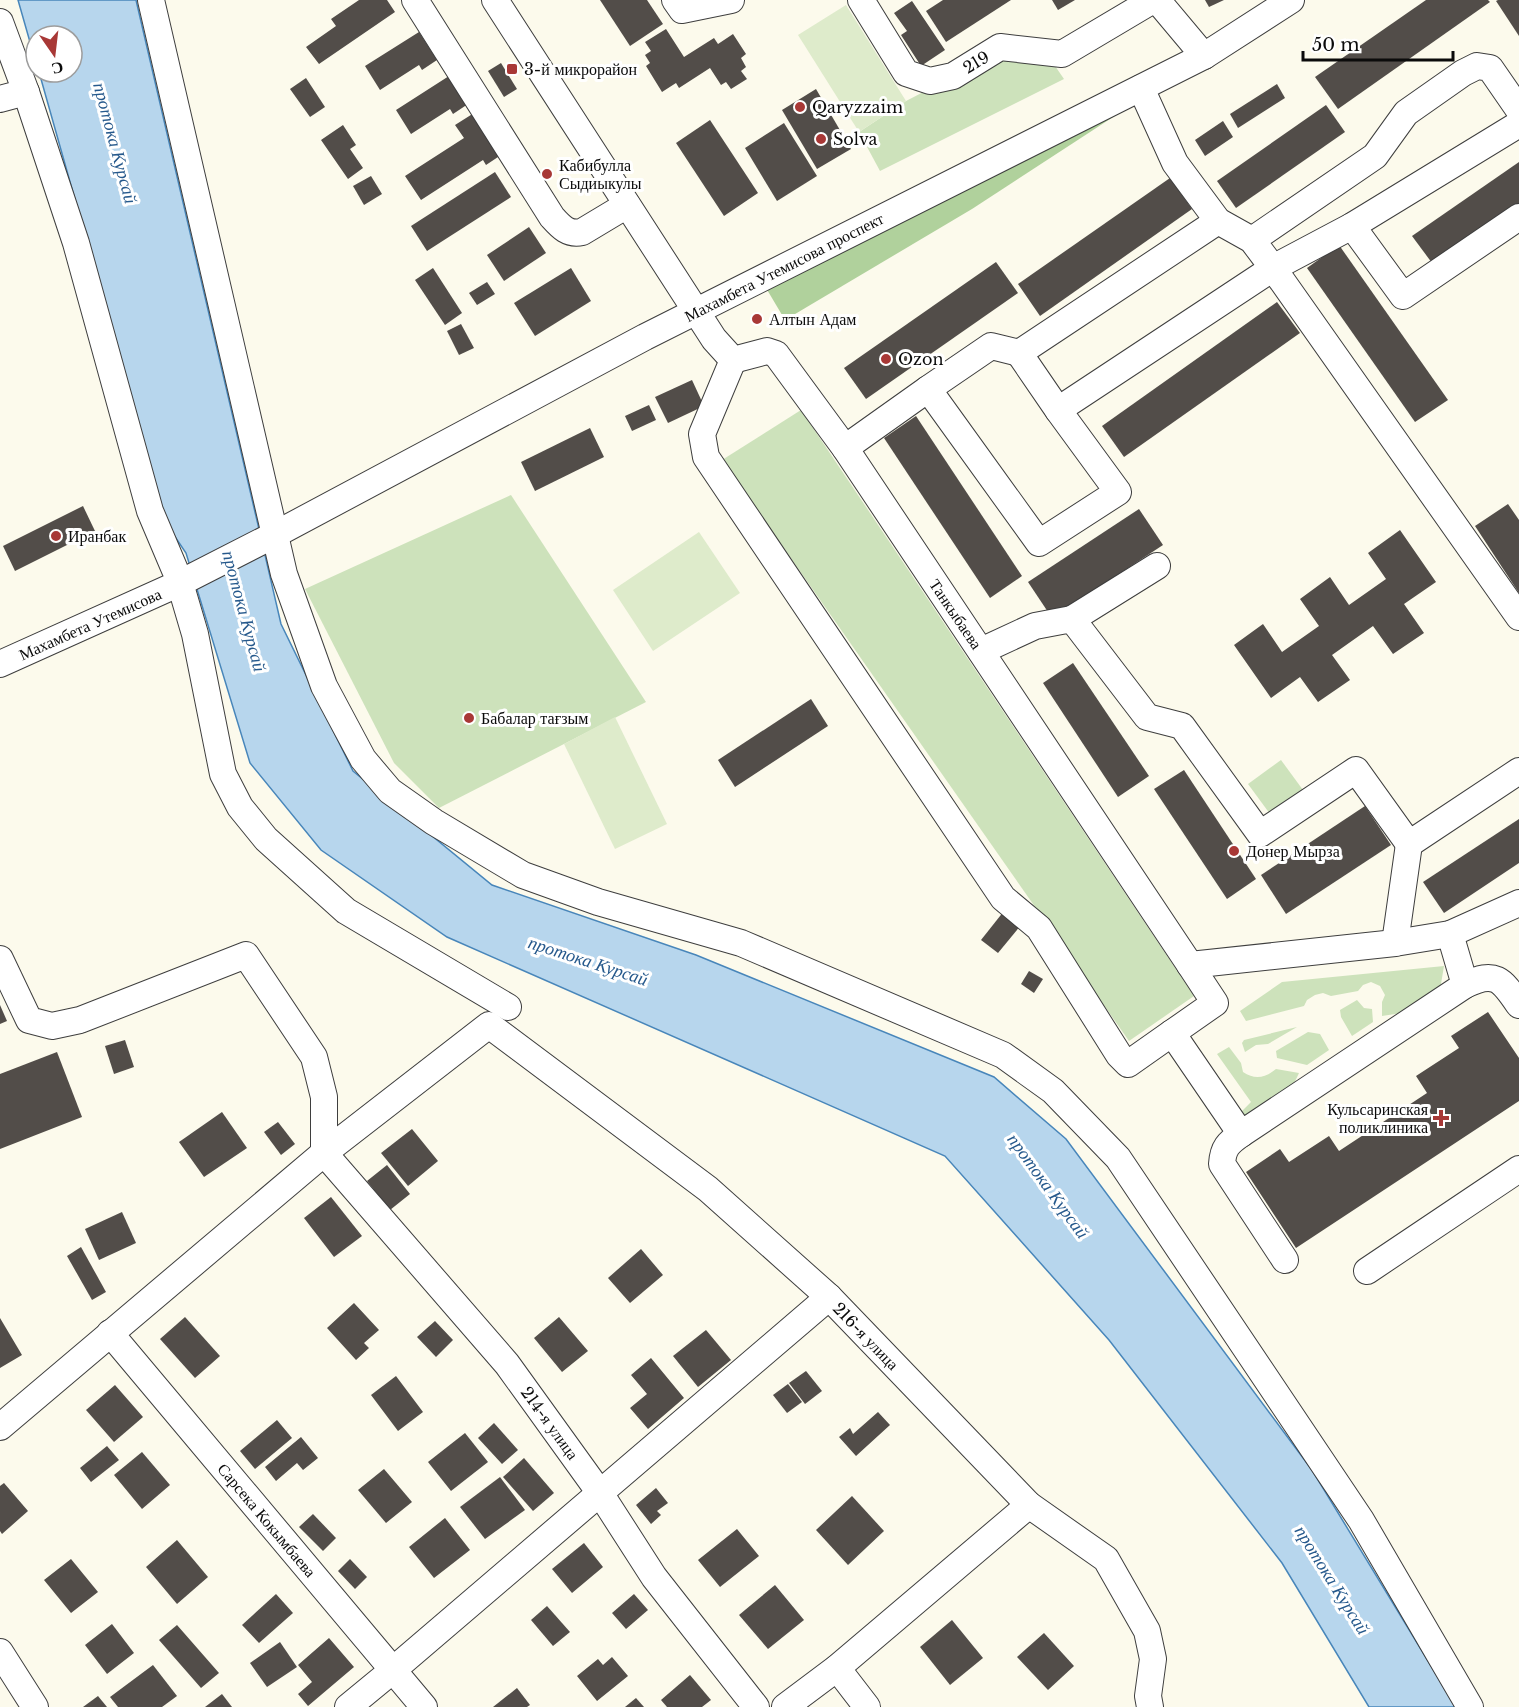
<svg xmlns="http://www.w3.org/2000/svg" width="1519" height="1707" font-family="'Libre Baskerville',serif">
  <rect width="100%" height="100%" fill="#fcfaec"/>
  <!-- green -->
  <g fill="#cde2bb">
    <polygon points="993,56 1051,60 1064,79 880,171 859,132 906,101"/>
    <polygon points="801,410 1194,996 1129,1041 722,460"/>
    <polygon points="511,495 646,702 439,808 394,763 305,589"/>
    <polygon points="1281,760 1303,790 1270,814 1248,784"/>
    <polygon points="1444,966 1440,990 1408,1012 1382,1016 1382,1002 1385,995 1380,986 1371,982 1363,985 1358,991 1331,996 1323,993 1315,995 1307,1000 1304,1006 1246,1021 1240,1011 1282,982"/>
    <polygon points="1357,1000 1364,1008 1372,1009 1373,1022 1352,1036 1341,1017 1340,1010"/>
    <polygon points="1297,1027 1268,1044 1256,1045 1245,1052 1242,1043 1244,1040"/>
    <polygon points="1308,1032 1320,1034 1329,1050 1307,1065 1277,1058 1276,1051"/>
    <path d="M1229,1047l12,16 2,9c12,8 22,6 33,-3l23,4 -9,19 -42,28 -8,-7 11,-11 -34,-48z"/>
  </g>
  <!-- forest -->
  <polygon fill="#b0d19c" points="1130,106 972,209 785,320 766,288"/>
  <!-- pitch -->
  <g fill="#deebcb">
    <polygon points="846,5 906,101 859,132 798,35"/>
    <polygon points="699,532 740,593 653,651 613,590"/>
    <polygon points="615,717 667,824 615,849 564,744"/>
  </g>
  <!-- water -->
  <polygon fill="#b7d6ed" stroke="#4886ba" stroke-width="1.5" points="18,0 136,0 281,624 353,771 492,885 696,955 994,1077 1066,1139 1312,1470 1456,1707 1369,1707 1282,1563 1109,1340 945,1156 447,937 321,850 250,763 186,553 157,510 74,196 39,72 72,72 72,36 36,36 36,63"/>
  <!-- building -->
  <g fill="#524d49">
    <polygon points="359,0 387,0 395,12 319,64 306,47 336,26 331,19"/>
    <polygon points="600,0 647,0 663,24 630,46"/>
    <polygon points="943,0 1011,0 946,42 926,11"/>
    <polygon points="1052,0 1075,0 1058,10"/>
    <polygon points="1205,0 1224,0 1209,7"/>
    <polygon points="1426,0 1488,0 1490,2 1338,109 1315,77"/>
    <polygon points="1498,0 1519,0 1519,36 1496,1"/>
    <polygon points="912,1 945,50 921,66 901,35 907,31 894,13"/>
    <polygon points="666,29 684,57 714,38 718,44 733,34 746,54 741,58 746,67 741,71 747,79 731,89 726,82 721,85 710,68 679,88 676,83 662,92 646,66 650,63 645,55 651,51 645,42"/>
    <polygon points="419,32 437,60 422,70 419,65 380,90 365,66"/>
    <polygon points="501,63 517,89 504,97 488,71"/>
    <polygon points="449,76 468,104 453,114 450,109 411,134 396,110"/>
    <polygon points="306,78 325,107 310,117 290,89"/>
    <polygon points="1277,84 1285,98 1238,128 1230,114"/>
    <polygon points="816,89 851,149 817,169 782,110"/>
    <polygon points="1326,105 1345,132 1236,208 1217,181"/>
    <polygon points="474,113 501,155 486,165 483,160 421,200 405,176 464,138 455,125"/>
    <polygon points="710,120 758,193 724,216 676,143"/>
    <polygon points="1223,121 1233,137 1205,156 1195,140"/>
    <polygon points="784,123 817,176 777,201 745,148"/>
    <polygon points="343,125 356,145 350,149 363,168 348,179 321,140"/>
    <polygon points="1519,162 1519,209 1435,267 1412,236"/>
    <polygon points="495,172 511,197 427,251 411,226"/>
    <polygon points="371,176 382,194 364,205 353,186"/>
    <polygon points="1170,178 1192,209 1040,316 1018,284"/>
    <polygon points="529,227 546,253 504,281 487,255"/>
    <polygon points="1339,245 1448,400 1415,422 1307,268"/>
    <polygon points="996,262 1018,293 866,399 844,368"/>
    <polygon points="433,268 462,313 445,325 415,280"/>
    <polygon points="571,268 591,301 535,336 514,303"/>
    <polygon points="487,282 495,294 477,305 469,293"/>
    <polygon points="1277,302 1300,333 1124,457 1102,426"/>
    <polygon points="461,324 474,348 459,355 447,331"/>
    <polygon points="692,380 704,406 668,423 655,397"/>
    <polygon points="649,405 656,420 632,431 625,416"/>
    <polygon points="916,416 1022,576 990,598 884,438"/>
    <polygon points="590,428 604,457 535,491 521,462"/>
    <polygon points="1508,504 1519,520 1519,593 1475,526"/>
    <polygon points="83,506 95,531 15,571 3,546"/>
    <polygon points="1139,509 1163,545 1052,618 1028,582"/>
    <polygon points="1400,530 1436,582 1404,604 1424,633 1393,654 1373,626 1332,655 1350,680 1318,702 1300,677 1271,698 1234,645 1263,624 1282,652 1319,626 1300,599 1330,577 1349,605 1386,579 1368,553"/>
    <polygon points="1073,663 1149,776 1118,797 1043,683"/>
    <polygon points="811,699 828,726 735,787 718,760"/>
    <polygon points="1184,770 1256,879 1227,899 1154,789"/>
    <polygon points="1365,806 1391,845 1286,914 1261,875"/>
    <polygon points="1519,819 1519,863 1444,913 1423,882"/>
    <polygon points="1004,911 1021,925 998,953 981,940"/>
    <polygon points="1029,971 1043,979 1034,993 1021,984"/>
    <polygon points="0,1005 7,1021 0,1024"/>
    <polygon points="1488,1012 1519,1058 1519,1101 1296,1248 1246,1172 1280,1149 1289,1162 1329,1136 1339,1151 1427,1093 1416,1076 1459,1048 1451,1036"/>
    <polygon points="125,1040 134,1067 114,1074 105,1046"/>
    <polygon points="57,1052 82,1117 0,1149 0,1074"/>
    <polygon points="222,1112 247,1148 204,1177 179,1142"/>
    <polygon points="278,1122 295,1144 281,1155 264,1132"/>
    <polygon points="412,1129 438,1161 408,1186 381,1153"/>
    <polygon points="387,1165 410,1194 390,1210 367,1181"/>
    <polygon points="331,1197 362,1236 334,1257 304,1218"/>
    <polygon points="122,1212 136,1243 99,1260 85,1229"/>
    <polygon points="81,1247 106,1292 92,1300 67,1256"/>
    <polygon points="641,1249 663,1275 630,1303 608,1278"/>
    <polygon points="354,1303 379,1330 364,1343 369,1348 356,1360 327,1328"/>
    <polygon points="185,1317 220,1356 195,1378 160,1339"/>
    <polygon points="559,1317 588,1351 562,1372 534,1338"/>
    <polygon points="0,1318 22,1355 0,1368"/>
    <polygon points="435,1321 453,1340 436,1357 417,1337"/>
    <polygon points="706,1330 731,1360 698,1387 673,1356"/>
    <polygon points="651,1358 684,1398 648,1429 630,1408 647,1394 631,1375"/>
    <polygon points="806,1371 822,1391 805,1404 789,1383"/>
    <polygon points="396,1376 423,1412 398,1431 371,1395"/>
    <polygon points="788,1384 802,1402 787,1413 773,1395"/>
    <polygon points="115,1385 143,1417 114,1442 86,1410"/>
    <polygon points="878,1412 890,1425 856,1456 839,1437 850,1428 853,1434"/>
    <polygon points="277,1420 292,1438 255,1469 240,1451"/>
    <polygon points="494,1423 518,1450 502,1464 478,1438"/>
    <polygon points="465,1433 488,1462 451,1491 428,1462"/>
    <polygon points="301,1437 318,1458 303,1470 297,1463 276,1481 265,1467"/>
    <polygon points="107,1446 119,1460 91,1482 80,1468"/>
    <polygon points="142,1452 170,1485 142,1509 114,1475"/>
    <polygon points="524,1458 554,1493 533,1511 503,1477"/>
    <polygon points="384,1469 412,1502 386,1523 358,1490"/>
    <polygon points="500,1477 525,1510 485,1539 460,1507"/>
    <polygon points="4,1483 28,1511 2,1534 0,1531 0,1486"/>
    <polygon points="656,1488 668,1503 657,1511 661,1515 651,1524 636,1505"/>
    <polygon points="852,1496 884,1531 848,1565 816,1530"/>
    <polygon points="313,1514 336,1538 323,1551 299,1527"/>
    <polygon points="445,1518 470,1550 434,1578 409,1547"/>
    <polygon points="737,1529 759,1556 720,1587 698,1560"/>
    <polygon points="177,1540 208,1577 177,1604 146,1567"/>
    <polygon points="584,1543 603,1567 572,1593 552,1569"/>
    <polygon points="71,1559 98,1592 71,1613 44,1580"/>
    <polygon points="350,1559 367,1577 355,1589 338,1571"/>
    <polygon points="775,1585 804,1620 768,1649 739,1615"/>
    <polygon points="276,1594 293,1613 259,1643 242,1625"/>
    <polygon points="634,1594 648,1610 626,1629 612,1613"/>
    <polygon points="547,1606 570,1632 553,1646 531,1620"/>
    <polygon points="952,1620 983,1658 950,1685 920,1647"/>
    <polygon points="112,1624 134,1653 107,1674 85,1645"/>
    <polygon points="177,1625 219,1673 201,1688 159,1640"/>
    <polygon points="1044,1633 1074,1666 1048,1690 1017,1657"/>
    <polygon points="329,1638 354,1667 308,1706 298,1694 312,1682 298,1665"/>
    <polygon points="280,1642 297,1667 267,1687 250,1663"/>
    <polygon points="612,1657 628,1676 597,1701 577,1676 598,1659 603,1665"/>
    <polygon points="153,1665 177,1696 162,1707 118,1707 110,1697"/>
    <polygon points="690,1675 711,1700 702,1707 667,1707 661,1700"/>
    <polygon points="517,1688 530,1705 527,1707 493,1707"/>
    <polygon points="222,1694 232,1707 205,1707"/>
    <polygon points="98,1696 107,1707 83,1707"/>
    <polygon points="636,1698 644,1707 625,1707"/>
  </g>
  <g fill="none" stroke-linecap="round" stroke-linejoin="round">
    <defs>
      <g id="minor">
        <polyline points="151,0 284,574 324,686 363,759 390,791 434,822 523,875 598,902 741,943 1003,1055 1053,1091 1118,1158 1361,1520 1470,1707"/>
        <path d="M415,0l137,217c9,10 16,18 30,15l45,-27"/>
        <polyline points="495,0 714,339 733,360 767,351 776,354 845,448 1190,965 1215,1003 1172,1033 1241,1134 1465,985 1450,934"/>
        <polyline points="675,0 682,10 731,0"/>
        <polyline points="861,0 906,73 930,81 953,76 1000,47 1062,54 1153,0"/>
        <polyline points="1157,0 1204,56"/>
        <polyline points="0,22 26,92 76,243 150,511 175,570"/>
        <polyline points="1141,88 1175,163 1218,221 1252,240 1273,268 1519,617"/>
        <polyline points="0,99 26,92"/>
        <polyline points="1352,226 1403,296 1519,217"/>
        <polyline points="1252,240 1375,156 1406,113 1463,73 1477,66 1490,68 1519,110"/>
        <polyline points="1019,353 1058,410"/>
        <polyline points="733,360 702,434 706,457 1003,898 1039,928 1119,1055 1128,1064 1172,1033"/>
        <polyline points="928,389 991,346 1019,353 1218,221"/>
        <polyline points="845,448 928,389 1039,543 1118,492 1058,410 1273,268 1352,226 1519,124"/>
        <polyline points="180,583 195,634 223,774 240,807 266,839 346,911 508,1007"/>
        <polyline points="1072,619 1157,566"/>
        <polyline points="981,651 1035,626 1072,619 1147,717 1182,726 1260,834 1356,770 1409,844 1519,771"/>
        <polyline points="0,664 180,583 276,534 645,337 1204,56 1291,0"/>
        <polyline points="1395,943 1409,844"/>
        <polyline points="0,959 29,1020 52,1026 80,1020 246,955 314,1057 324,1097 324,1153 507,1364 600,1493 654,1577 756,1707"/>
        <polyline points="1190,965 1395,943 1450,934 1519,903"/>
        <path d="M1465,985c31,-15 37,-5 54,20"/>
        <path d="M1241,1134c-13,9 -18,14 -19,30l63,96"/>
        <polyline points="1367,1271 1519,1169"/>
        <polyline points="110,1333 424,1707"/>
        <polyline points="0,1427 324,1153 489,1025 708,1189 829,1297 1029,1505 1106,1559 1147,1631 1153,1659 1148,1696 1150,1707"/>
        <polyline points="0,1652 35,1707"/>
        <polyline points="837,1668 867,1707"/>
        <polyline points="348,1707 393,1670 829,1297"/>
        <polyline points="785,1707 837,1668 1029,1505"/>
      </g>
    </defs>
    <!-- minor casing -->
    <use href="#minor" stroke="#3e3e3e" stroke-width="28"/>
    <!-- minor -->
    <use href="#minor" stroke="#fff" stroke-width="26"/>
  </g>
  <!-- markers -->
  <g fill="#a83836" stroke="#fff" stroke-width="2">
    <rect x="506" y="63" width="12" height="12" rx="3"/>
    <circle cx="800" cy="107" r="6"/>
    <circle cx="821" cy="139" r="6"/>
    <circle cx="547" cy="174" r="6"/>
    <circle cx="757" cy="319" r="6"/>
    <circle cx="886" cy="359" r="6"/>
    <circle cx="56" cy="536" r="6"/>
    <circle cx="469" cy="718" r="6"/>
    <circle cx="1234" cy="851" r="6"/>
    <path d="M1438 1109h6v6h6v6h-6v6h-6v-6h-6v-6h6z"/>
  </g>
  <g text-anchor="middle" stroke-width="6" stroke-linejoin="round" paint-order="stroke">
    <!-- street labels -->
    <g font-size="16" fill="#0b0b0b" stroke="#fff">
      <text transform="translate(976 62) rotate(-31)" y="6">219</text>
      <text transform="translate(784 267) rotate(-27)" y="6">Махамбета Утемисова проспект</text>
      <text transform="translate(956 614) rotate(56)" y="6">Танкыбаева</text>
      <text transform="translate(90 624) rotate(-24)" y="6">Махамбета Утемисова</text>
      <text transform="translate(866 1336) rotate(46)" y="6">216-я улица</text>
      <text transform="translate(550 1423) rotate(54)" y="6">214-я улица</text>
      <text transform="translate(267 1520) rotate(50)" y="6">Сарсека Кокымбаева</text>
    </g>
    <!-- poi labels -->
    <g font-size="16" fill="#0b0b0b" stroke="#fff" text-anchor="start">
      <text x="524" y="75">3-й микрорайон</text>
      <text x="812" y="113">Qaryzzaim</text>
      <text x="833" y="145">Solva</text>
      <text x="559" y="171">Кабибулла<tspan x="559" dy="18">Сыдиыкулы</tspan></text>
      <text x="769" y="325">Алтын Адам</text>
      <text x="898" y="365">Ozon</text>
      <text x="68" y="542">Иранбак</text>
      <text x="481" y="724">Бабалар тағзым</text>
      <text x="1246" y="857">Донер Мырза</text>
      <text x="1428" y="1115" text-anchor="end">Кульсаринская<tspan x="1428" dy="18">поликлиника</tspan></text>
    </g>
    <!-- water labels -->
    <g font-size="18" font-style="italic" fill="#26598c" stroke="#fff">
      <text transform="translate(115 143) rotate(75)" y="6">протока Курсай</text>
      <text transform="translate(244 611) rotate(75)" y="6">протока Курсай</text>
      <text transform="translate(588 961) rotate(18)" y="6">протока Курсай</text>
      <text transform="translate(1048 1186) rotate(54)" y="6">протока Курсай</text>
      <text transform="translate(1332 1580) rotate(58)" y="6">протока Курсай</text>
    </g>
  </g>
  <!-- north arrow -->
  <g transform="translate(54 54) rotate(166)"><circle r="28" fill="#ffffff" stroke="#9d9d9d" stroke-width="1.5"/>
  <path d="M0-4.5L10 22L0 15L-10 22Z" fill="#a83836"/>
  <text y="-9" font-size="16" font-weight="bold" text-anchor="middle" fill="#0b0b0b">С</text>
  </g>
  <!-- scale -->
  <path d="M1303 51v9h150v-9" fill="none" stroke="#0b0b0b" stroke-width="3"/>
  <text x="1312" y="51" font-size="18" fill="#0b0b0b" stroke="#ffffff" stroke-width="4.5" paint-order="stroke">50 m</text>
</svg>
